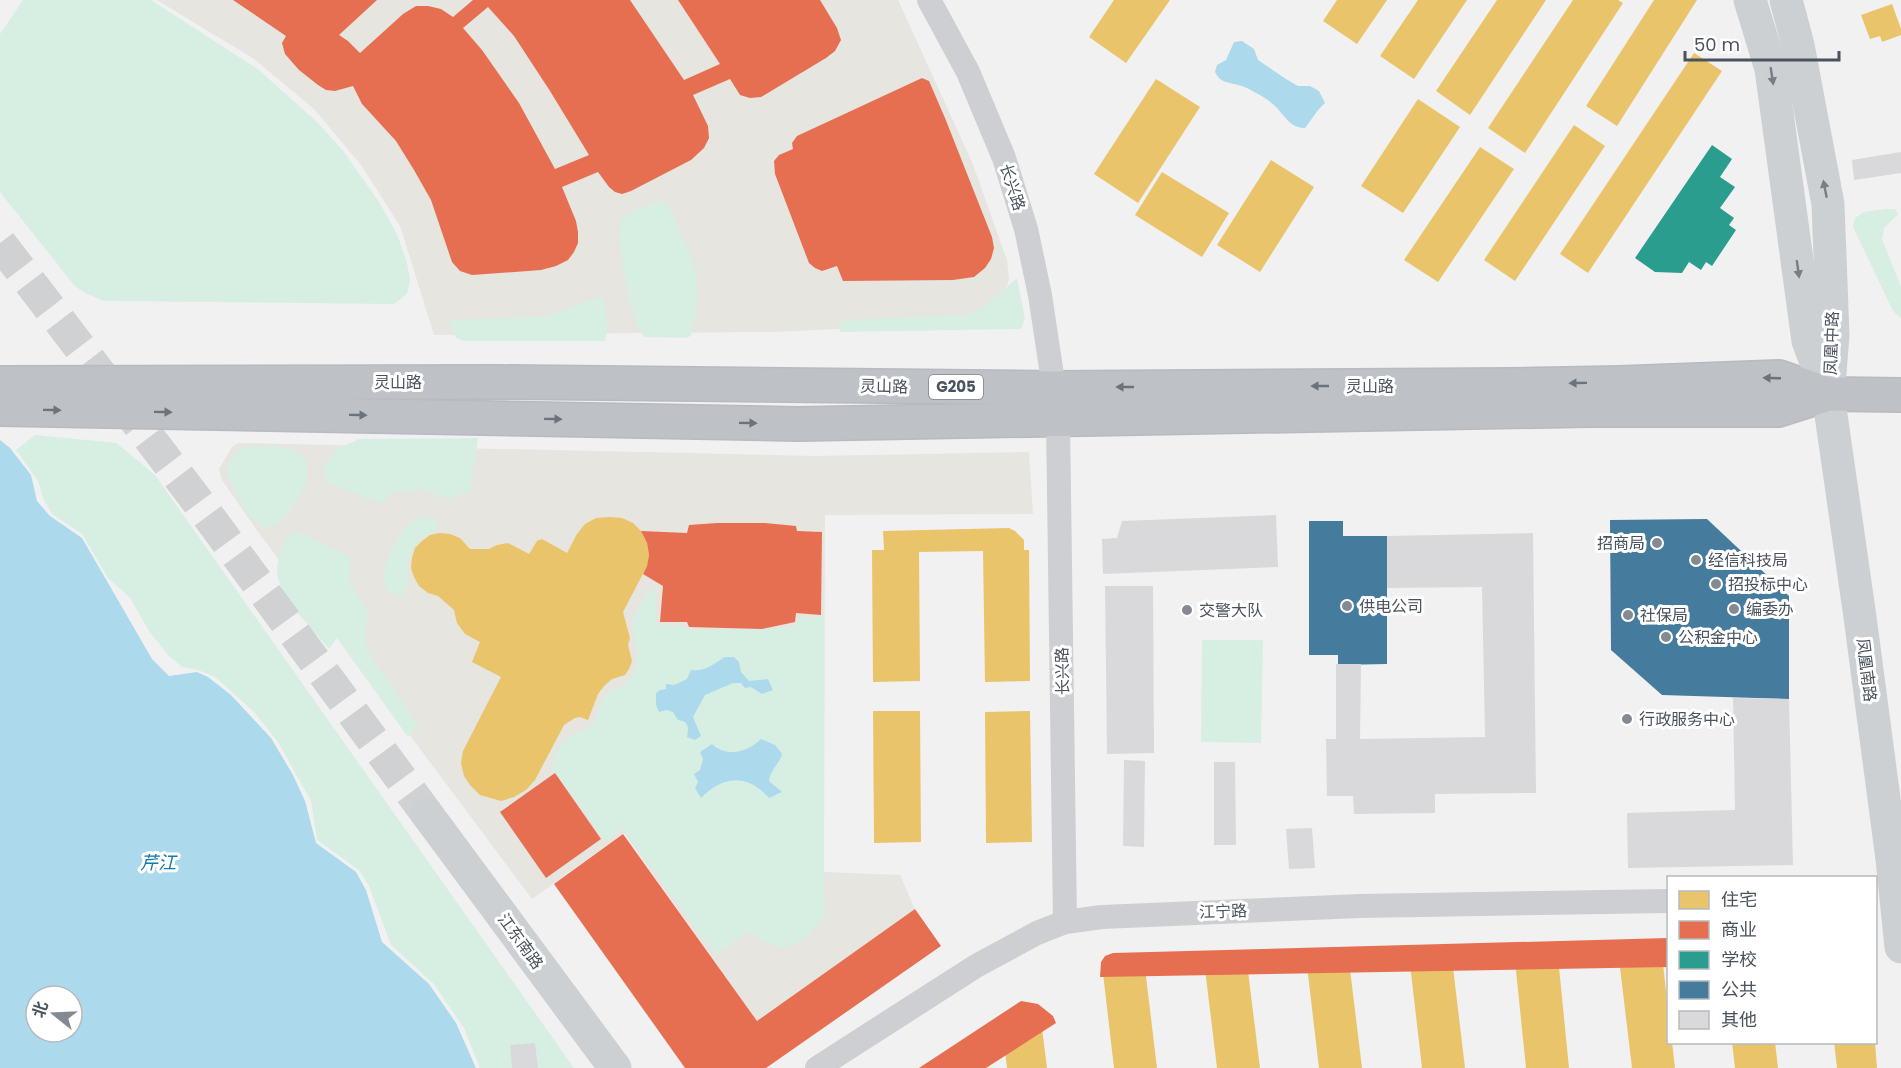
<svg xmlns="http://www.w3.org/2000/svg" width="1901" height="1068" font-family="Poppins,'Noto Sans SC',sans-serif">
  <rect width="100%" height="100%" fill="#f2f1f1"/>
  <!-- commercial -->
  <g fill="#e6e5e0">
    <polygon points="157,0 898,0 972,162 1007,260 1009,280 1002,299 964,323 773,332 434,335 400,226 361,165 314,109 254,59"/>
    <polygon points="238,443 815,456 1029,452 1033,514 825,515 824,872 900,875 915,909 757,1021 624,833 532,899 256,529 222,480 219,469 232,447"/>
  </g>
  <!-- green -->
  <g fill="#d7efe2">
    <polygon points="23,0 151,0 259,70 317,122 344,152 379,202 397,234 407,263 410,280 407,294 394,304 104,301 83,292 74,285 0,192 0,34"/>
    <path d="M660,201l7,3 4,6c7,18 16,36 22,54 7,22 4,50 -2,72l-6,2 -41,-1c-14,-18 -28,-94 -23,-117l14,-10z"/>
    <polygon points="1886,209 1895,209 1898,214 1884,228 1882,239 1901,287 1901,318 1893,311 1853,227 1855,218 1864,212"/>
    <polygon points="1017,278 1025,318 1021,329 840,332 839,325 841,320 968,315 987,304"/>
    <polygon points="603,298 608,328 605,341 464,341 456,338 450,326 451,320 549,316 593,299"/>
    <polygon points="35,435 117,443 155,475 574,1068 480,1068 464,1028 434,984 391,945 369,886 359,870 317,840 311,801 278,742 253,711 215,677 198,670 182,667 168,655 149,631 130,598 108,578 82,534 52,514 44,500 38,481 16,450"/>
    <polygon points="478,438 470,492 447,499 426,490 394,492 381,503 327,483 324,468 328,459 337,449 359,439"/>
    <path d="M244,447c17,0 47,-5 59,10 14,17 -9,55 -24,65 -4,3 -9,4 -13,6 -2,-1 -7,-3 -9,-4 -10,-9 -33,-46 -29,-59 2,-8 10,-13 16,-18z"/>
    <path d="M431,518l5,2 2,6 -3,5 -12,5 -13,16 -3,12 2,18 -6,14 -14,-3c-3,-6 -6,-11 -5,-18 1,-17 17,-50 33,-56 4,-1 10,-1 14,-1z"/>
    <path d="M298,531l52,26v28l18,25 -3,27 3,15 50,72 -10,13 -71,-99 -8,11c-16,-20 -52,-53 -52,-79 0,-6 2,-13 3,-19 3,-10 7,-16 18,-20z"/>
    <polygon points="650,588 656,591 656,625 681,626 687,630 791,628 800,618 824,617 824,872 825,917 806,938 783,949 759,939 750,931 715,955 623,829 605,841 552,768 556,752 569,736 586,729 594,723 602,700 610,690 621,688 634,674 638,654 634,637 633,618"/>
    <polygon points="1202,640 1263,640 1261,743 1201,742"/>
  </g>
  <!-- water -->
  <g fill="#add9ec" fill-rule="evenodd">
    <path d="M1242,41l12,8 4,11 28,19 12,7h12l9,5 6,12c-9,8 -13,16 -20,25 -15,0 -20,-12 -30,-22 -5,-5 -13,-10 -19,-13 -5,-3 -12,-7 -18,-8 -10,-3 -18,-2 -23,-13l2,-7 9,-5 8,-18z"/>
    <path d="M0,440l10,8 21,27 6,26 13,15 32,22 70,121 17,17 28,-4 11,5 23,18 40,43 22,37 12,26 11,42 40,29 10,18 16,52 47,42 27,39 20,45h-476zM36,996h36v36h-36z"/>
    <path d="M725,657h9l5,5 2,10 8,9 19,-2 5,11 -11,4 -11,-7 -6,1 -4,-5h-8l-28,12 -12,22 8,19 -6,4 -8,-3c2,-9 2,-16 -9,-17l-5,-8 -6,-2 -8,2 -3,-7v-12l4,-3 6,-1v-5l8,1 13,-6 4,-9c15,2 22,-6 34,-13z"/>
    <path d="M761,739l14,6 7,9c-3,10 -12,17 -13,27l13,11 -13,6c-22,-25 -46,-22 -68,0l-6,-10 3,-6 -4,-8 6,-4 3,-11 -3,-7 12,-8c15,14 36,8 49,-5z"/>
  </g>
  <!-- homes -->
  <g fill="#e9c46a">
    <polygon points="1114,0 1170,0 1126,63 1089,37"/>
    <polygon points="1337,0 1387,0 1357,44 1323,21"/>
    <polygon points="1418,0 1467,0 1414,79 1380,56"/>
    <polygon points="1497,0 1546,0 1470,115 1436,91"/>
    <polygon points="1573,0 1618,0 1623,3 1525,153 1488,128"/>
    <polygon points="1654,0 1697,0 1617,126 1586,106"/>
    <polygon points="1892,4 1901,29 1901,35 1882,42 1880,36 1870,39 1861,15"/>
    <polygon points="1694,53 1722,71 1588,273 1560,254"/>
    <polygon points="1156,79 1200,107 1138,203 1094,174"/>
    <polygon points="1418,99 1460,127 1403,213 1361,186"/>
    <polygon points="1574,125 1605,146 1515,281 1484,260"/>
    <polygon points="1480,147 1514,169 1438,282 1404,260"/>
    <polygon points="1271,160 1314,187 1260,272 1217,245"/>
    <polygon points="1162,172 1229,213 1202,257 1135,215"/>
    <polygon points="610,517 622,518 633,523 641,531 647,543 649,555 647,566 623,612 630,638 628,645 632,661 629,669 625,675 612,679 604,686 598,694 588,720 580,717 575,718 564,725 535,780 526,790 514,797 501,801 480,795 470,785 464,776 461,763 463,751 501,677 472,662 480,642 465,634 457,623 454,610 438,596 428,593 419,586 414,577 411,568 412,558 415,548 422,541 430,535 440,533 450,534 460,538 470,549 489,549 497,545 508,543 529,554 537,541 542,539 567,553 577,534 585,524 596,518"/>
    <polygon points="1009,528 1015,531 1024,540 1024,550 1029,550 1030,681 985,682 983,551 919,552 920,681 873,682 872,550 884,550 883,531"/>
    <polygon points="873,711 920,711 921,842 874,843"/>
    <polygon points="1030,711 1032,842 986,843 985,712"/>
    <polygon points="1662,954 1668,1010 1668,1042 1672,1042 1675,1068 1632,1068 1619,959"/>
    <polygon points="1558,957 1569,1068 1526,1068 1515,961"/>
    <polygon points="1452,959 1465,1068 1422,1068 1410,964"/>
    <polygon points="1349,961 1362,1068 1319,1068 1307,966"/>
    <polygon points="1247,963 1260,1068 1217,1068 1205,969"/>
    <polygon points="1145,968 1157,1068 1114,1068 1103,973"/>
    <polygon points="1041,1020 1047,1068 1007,1068 1002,1025"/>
    <polygon points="1732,1042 1775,1042 1778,1068 1735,1068"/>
    <polygon points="1834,1042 1875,1042 1877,1068 1837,1068"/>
  </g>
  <!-- shops -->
  <g fill="#e76f51" fill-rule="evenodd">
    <path d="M233,0h144l-38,35 9,6 12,12 43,-39 13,-8h12l13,3 12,8 20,-17h157l54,80 36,-16 -42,-64h142l17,28 4,12 -6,11 -9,7 -65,39 -11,1 -10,-3 -10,-16 -37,16 15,31 1,12 -5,10 -13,12 -60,31 -9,3 -7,-2 -6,-5 -11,-15 -36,15 14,34 2,11v11l-4,9 -6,8 -12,6 -15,4 -69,5 -12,-4 -8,-9 -21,-62 -17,-30 -18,-29 -34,-37 -9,-18 -18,5 -9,-1 -8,-5 -19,-15 -14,-16 -3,-11 4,-7zM488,7l26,29 36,55 39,64 -34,14 -36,-66 -37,-53 -19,-22z"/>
    <polygon points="922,78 929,81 945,118 992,237 994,248 991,259 985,268 974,277 953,280 843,281 837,266 822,271 815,268 809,263 775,174 774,161 779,155 793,149 792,143 797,136"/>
    <polygon points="717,523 765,523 796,526 797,531 822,532 821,615 796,613 795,622 762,629 689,627 687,622 660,622 663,586 643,574 647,566 649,555 647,543 641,531 687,533 689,525"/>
    <polygon points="555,773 601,839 546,878 500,812"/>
    <polygon points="623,834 757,1021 915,909 941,946 766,1068 685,1068 554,884"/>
    <polygon points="1668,938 1668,967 1100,977 1101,962 1105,956 1113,953"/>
    <polygon points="1021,1001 1038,1004 1053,1016 1056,1023 986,1068 919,1068"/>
  </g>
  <!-- schools -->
  <polygon fill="#2a9d8f" points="1712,145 1732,159 1720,177 1735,187 1720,208 1734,218 1729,225 1736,230 1712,266 1706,262 1701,270 1689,262 1682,273 1655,272 1635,258"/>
  <!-- public -->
  <g fill="#457b9d">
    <polygon points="1707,519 1789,596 1789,699 1662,695 1611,650 1610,520"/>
    <polygon points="1309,521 1343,521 1343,536 1387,536 1387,664 1338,665 1338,655 1309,655"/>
  </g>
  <!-- building -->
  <g fill="#d9d9db">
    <polygon points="1901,152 1901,173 1854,180 1852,160"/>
    <polygon points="1276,515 1278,567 1103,574 1102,539 1117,538 1122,521"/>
    <polygon points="1533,533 1536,793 1435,794 1435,813 1354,814 1353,796 1327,796 1326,739 1336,739 1336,664 1361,664 1360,739 1485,737 1482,587 1387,588 1387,536"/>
    <polygon points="1105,586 1153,586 1154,753 1107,754"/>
    <polygon points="1733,698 1789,699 1793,865 1628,868 1627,813 1735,810"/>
    <polygon points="1124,760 1145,761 1144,847 1123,846"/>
    <polygon points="1214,762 1235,762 1236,845 1214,845"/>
    <polygon points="1312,828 1315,868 1289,869 1286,829"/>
    <polygon points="535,1043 538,1068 512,1068 510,1045"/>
  </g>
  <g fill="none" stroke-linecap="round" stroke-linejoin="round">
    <!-- secondary-tunnel -->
    <polyline stroke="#d0d1d3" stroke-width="33" stroke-dasharray="33 16" stroke-linecap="butt" points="0,243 192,494 427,814"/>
    <defs>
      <g id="highway">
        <polyline points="0,383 498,382 1054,388 1512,385 1620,383 1779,377 1828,394"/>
        <polyline points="0,409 798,424 1588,410 1778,410 1828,394 1901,395"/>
      </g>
    </defs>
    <!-- highway casing -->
    <use href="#highway" stroke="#b7bac0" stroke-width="36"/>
    <!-- street -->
    <g stroke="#cdcfd2" stroke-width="24">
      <polyline points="929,0 968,72 1004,158 1026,229 1040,295 1054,388"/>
      <polyline points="1058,420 1065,922"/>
      <polyline points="817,1068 976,966 1037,933 1065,922 1102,917 1360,906 1668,901"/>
    </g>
    <!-- secondary -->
    <g stroke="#cdd0d2" stroke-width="33">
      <polyline points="1750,0 1771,69 1808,341 1828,394 1860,617 1892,859 1901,947"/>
      <polyline points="1786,0 1798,45 1828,204 1833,335 1829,386"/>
      <polyline points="427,814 615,1068"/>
    </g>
    <!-- highway -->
    <use href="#highway" stroke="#bec1c6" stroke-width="33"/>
  </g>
  <!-- one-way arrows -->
  <defs><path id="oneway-solid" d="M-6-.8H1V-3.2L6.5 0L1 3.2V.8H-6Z" transform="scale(1.5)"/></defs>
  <g fill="#777e86">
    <use href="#oneway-solid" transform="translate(1772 76) rotate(81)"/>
    <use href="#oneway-solid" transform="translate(1825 189) rotate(-101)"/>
    <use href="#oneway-solid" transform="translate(1798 269) rotate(82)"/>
  </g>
  <g fill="#6c737c">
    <use href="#oneway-solid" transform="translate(1772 378) rotate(-178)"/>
    <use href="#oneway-solid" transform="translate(1578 383) rotate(179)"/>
    <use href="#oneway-solid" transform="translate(1320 386) rotate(180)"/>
    <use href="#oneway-solid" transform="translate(1125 387) rotate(180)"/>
    <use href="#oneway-solid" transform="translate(52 410) rotate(1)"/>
    <use href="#oneway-solid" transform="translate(163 412) rotate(1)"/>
    <use href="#oneway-solid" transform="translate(358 415) rotate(1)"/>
    <use href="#oneway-solid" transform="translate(553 419) rotate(1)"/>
    <use href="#oneway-solid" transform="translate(748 423) rotate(1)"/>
  </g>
  <!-- markers -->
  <g fill="#848a91" stroke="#fff" stroke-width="2">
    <circle cx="1657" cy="543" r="6"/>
    <circle cx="1696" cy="560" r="6"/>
    <circle cx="1716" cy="584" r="6"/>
    <circle cx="1347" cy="606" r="6"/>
    <circle cx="1734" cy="609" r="6"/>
    <circle cx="1187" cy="610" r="6"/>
    <circle cx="1628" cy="615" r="6"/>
    <circle cx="1666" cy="637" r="6"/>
    <circle cx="1627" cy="719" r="6"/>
  </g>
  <g text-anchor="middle" stroke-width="6" stroke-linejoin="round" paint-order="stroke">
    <!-- shield labels -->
    <rect fill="#fff" stroke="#80868e" stroke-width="1.5" x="929" y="375" width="54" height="24" rx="4.5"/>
    <g font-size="15" font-weight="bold" fill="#49525d">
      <text x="956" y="392">G205</text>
    </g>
    <!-- street labels -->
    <g font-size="16" fill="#49525d" stroke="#fff">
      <text transform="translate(1013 187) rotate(72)" y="6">长兴路</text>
      <text transform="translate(1831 343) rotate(-88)" y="6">凤凰中路</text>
      <text x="398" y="388">灵山路</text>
      <text transform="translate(884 386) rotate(1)" y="6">灵山路</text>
      <text x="1370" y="392">灵山路</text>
      <text transform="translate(1867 670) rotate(83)" y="6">凤凰南路</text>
      <text transform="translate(1062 671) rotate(-91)" y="6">长兴路</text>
      <text transform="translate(1223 911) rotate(-2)" y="6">江宁路</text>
      <text transform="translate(521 941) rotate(54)" y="6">江东南路</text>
    </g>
    <!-- poi labels -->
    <g font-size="16" fill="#49525d" stroke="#fff" text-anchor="start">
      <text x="1645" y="549" text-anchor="end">招商局</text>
      <text x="1708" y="566">经信科技局</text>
      <text x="1728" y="590">招投标中心</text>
      <text x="1359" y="612">供电公司</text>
      <text x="1746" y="615">编委办</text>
      <text x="1199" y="616">交警大队</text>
      <text x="1640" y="621">社保局</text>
      <text x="1678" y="643">公积金中心</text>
      <text x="1639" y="725">行政服务中心</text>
    </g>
    <!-- water labels -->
    <g font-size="18" font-style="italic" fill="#117ba8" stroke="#fff">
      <text x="158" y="869">芹江</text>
    </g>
  </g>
  <!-- legend -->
  <rect x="1667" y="876" width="210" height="168" fill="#ffffff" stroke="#b6babe" stroke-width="1.5"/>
  <rect x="1679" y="891" width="30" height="18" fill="#e9c46a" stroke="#b6babe" stroke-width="1.5"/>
  <text x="1721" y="906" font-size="18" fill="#49525d">住宅</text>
  <rect x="1679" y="921" width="30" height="18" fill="#e76f51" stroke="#b6babe" stroke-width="1.5"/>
  <text x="1721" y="936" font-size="18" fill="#49525d">商业</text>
  <rect x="1679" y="951" width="30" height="18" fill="#2a9d8f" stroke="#b6babe" stroke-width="1.5"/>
  <text x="1721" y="966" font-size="18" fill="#49525d">学校</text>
  <rect x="1679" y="981" width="30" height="18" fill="#457b9d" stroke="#b6babe" stroke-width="1.5"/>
  <text x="1721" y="996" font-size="18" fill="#49525d">公共</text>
  <rect x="1679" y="1011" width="30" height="18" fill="#d9d9db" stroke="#b6babe" stroke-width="1.5"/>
  <text x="1721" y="1026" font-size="18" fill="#49525d">其他</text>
  <!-- north arrow -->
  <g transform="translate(54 1014) rotate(288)"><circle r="28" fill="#ffffff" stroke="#b6babe" stroke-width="1.5"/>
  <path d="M0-4.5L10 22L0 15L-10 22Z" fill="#848a91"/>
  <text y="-9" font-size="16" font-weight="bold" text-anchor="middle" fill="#49525d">北</text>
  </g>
  <!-- scale -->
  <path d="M1685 51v9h154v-9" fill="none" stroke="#49525d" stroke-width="3"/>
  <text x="1694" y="51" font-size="18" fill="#49525d" stroke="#ffffff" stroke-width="4.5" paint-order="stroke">50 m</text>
</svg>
